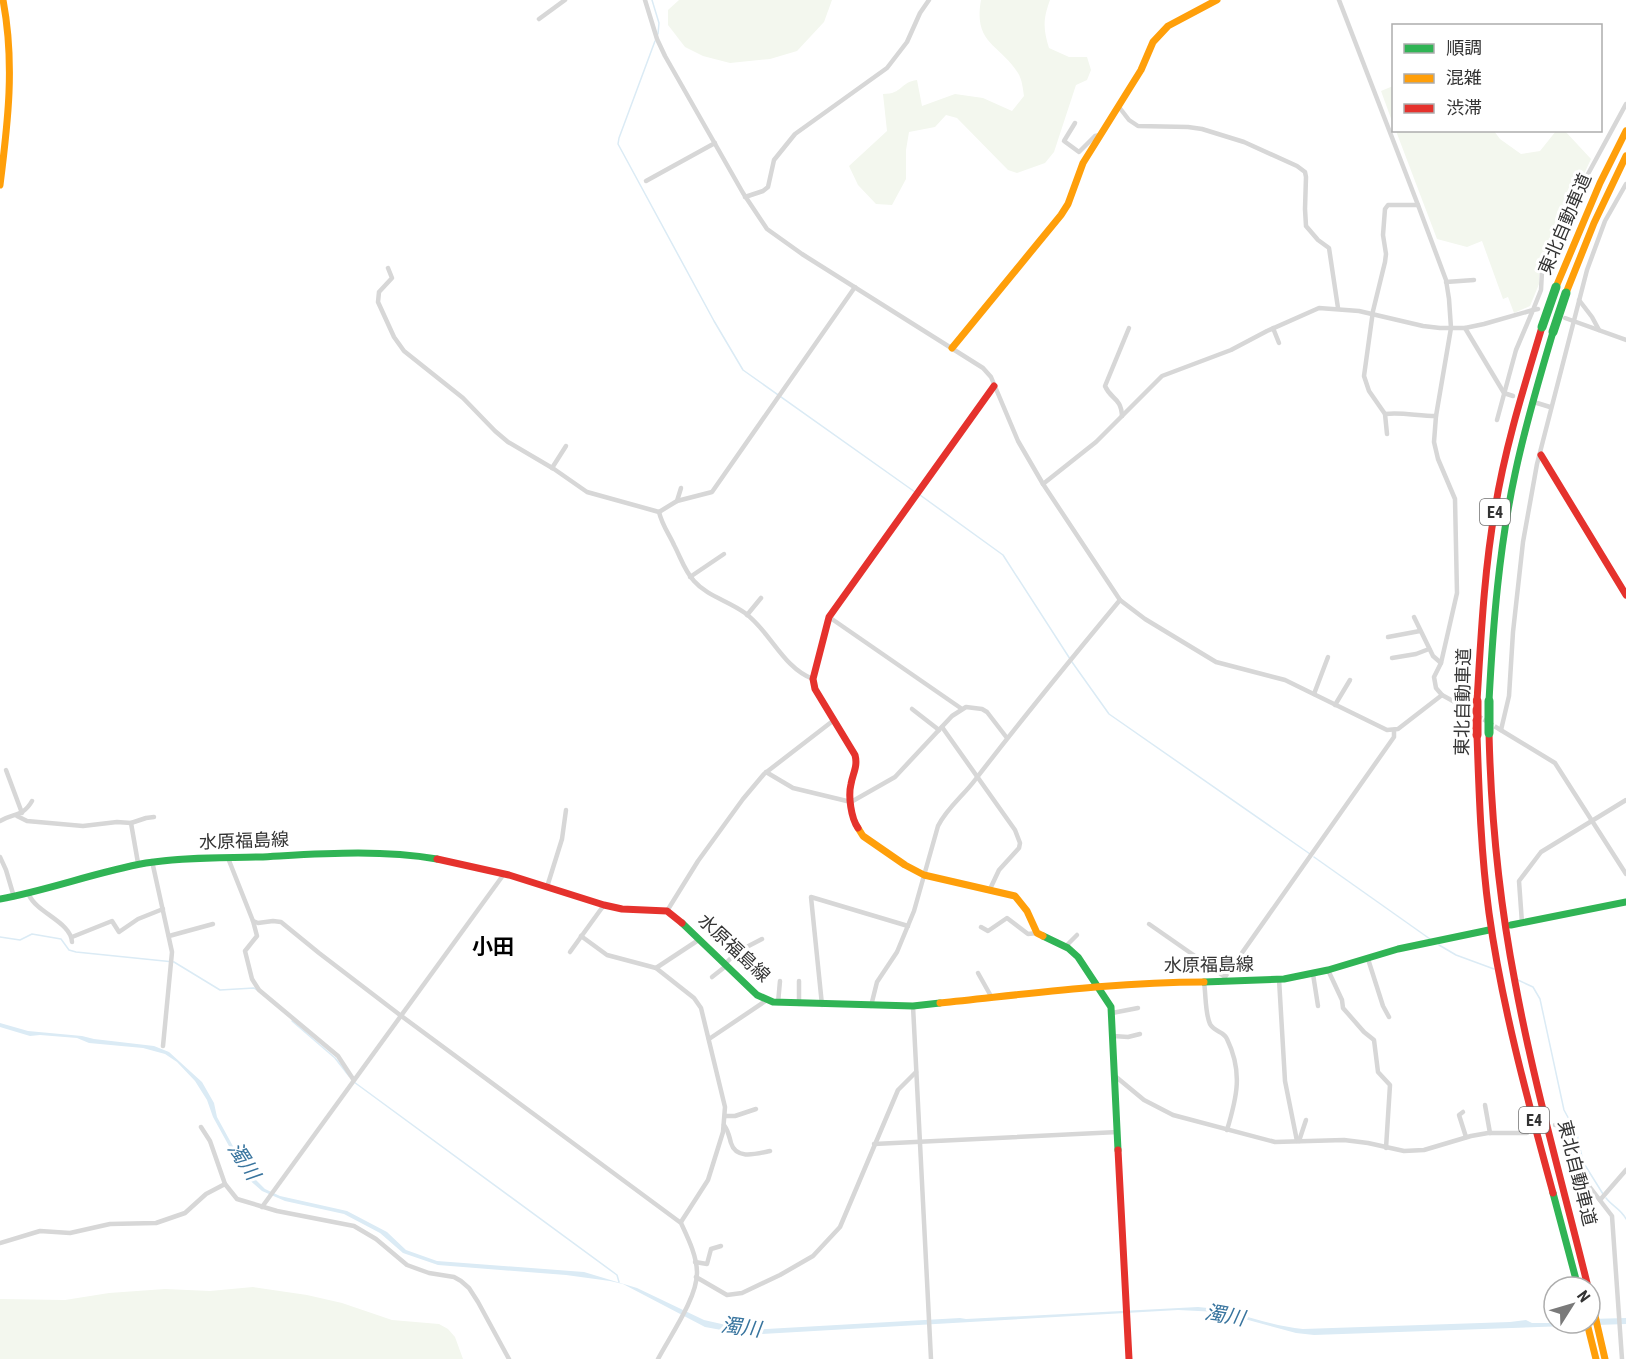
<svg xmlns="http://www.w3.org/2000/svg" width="1626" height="1359" font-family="'Roboto Condensed','Noto Sans JP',sans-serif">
  <rect width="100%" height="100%" fill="#fff"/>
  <!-- green -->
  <g fill="#f3f7ee">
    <polygon points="679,0 832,0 824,22 797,51 770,59 730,63 703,56 685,47 668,25 668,10"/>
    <path d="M981,0h69c-7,19 -7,29 -1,48l20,9h18l4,13 -4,10 -11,5 -22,67 -9,11 -28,10 -9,-3 -51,-52 -11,-3 -11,12 -26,5 -3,18v29l-14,26 -16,-1 -18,-19 -9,-19 38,-35 -4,-37c20,0 17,-12 34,-14l5,26 33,-12 28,4 29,13 12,-15c-1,-7 -2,-17 -6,-23 -18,-29 -45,-29 -37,-73z"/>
    <polygon points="1393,86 1393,124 1381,91"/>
    <polygon points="1396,131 1494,131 1500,139 1521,154 1540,151 1556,131 1565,131 1591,159 1544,260 1539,276 1539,284 1530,306 1514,313 1508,297 1503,299 1482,241 1467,247 1437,239"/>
    <polygon points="253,1287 307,1295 342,1303 392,1320 439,1324 448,1329 455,1337 463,1359 0,1359 0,1299 65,1300 109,1293 165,1289 210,1291"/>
  </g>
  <!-- water -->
  <path fill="#dbebf5" d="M0,1023l28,8 54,5 12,3 60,7 15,6 33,30 12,21 3,14 29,53 19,19 15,7 67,15 40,21 19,18 31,11 147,11 53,16 67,32 44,10 212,-12 6,1 232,-12c38,3 69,19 105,22l207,-7 16,-2 6,3h58v-4l36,-1v6l-312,11 -18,-2 -77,-21 -41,-2 -417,24 -23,-1 -33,-6 -82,-43 -13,-3 -44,-6 -128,-10 -35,-12 -23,-20 -36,-19 -59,-13 -23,-10 -16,-14 -33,-60 -6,-17 -12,-19 -18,-19 -12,-8 -22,-6 -54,-5 -12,-5 -37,-3 -10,1 -30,-9z"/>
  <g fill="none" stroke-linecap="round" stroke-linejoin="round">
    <!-- stream -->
    <g stroke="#dbebf5" stroke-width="1.5">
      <polyline points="652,0 659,23 658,34"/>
      <polyline points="655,41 619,138 618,144 714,321 743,370 915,492"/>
      <polyline points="920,495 1003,555 1072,662 1109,714 1310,854"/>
      <polyline points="1314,857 1430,939"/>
      <polyline points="0,937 20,940 32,934 61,939 69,950 76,952 174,962 220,990 254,988 257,990"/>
      <polyline points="1439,945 1456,955 1494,969"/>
      <polyline points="1518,980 1533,987 1540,999 1564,1110 1577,1134 1583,1162 1603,1194"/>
      <polyline points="292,1021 335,1058 349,1076"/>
      <polyline points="354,1082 617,1275 619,1282"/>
      <path d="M1606,1198c6,8 15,11 20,21"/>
    </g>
    <!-- street-tunnel -->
    <polyline stroke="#d6d6d6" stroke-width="4.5" stroke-dasharray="4.5 2" stroke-linecap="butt" points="1478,716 1499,729"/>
    <!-- street -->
    <g stroke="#d7d7d7" stroke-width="4.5">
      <polyline points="645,0 657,39 665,56 743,193 767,229 802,254 983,368 991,377 1018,441 1043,484 1120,600 1145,619 1216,662 1285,680 1387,730 1398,729 1442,695 1471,711"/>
      <polyline points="1339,0 1418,205 1446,280 1449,299 1451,328 1436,416 1434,442 1438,459 1455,499 1457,593 1441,663 1434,677 1436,688 1442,695"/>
      <polyline points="539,19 565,0"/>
      <polyline points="1119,107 1129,120 1138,126 1188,127 1202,129 1244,142 1297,166 1305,172 1306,177 1305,209 1306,226 1318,240 1329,248 1338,308"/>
      <polyline points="1075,123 1064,141 1079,152 1095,136 1100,135"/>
      <polyline points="646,181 715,143"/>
      <polyline points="745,197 763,191 768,187 774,160 795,134 887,68 907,42 920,13 929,0"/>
      <path d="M388,268l4,10 -13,14 -1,10 16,35 10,14 59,47 32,33 13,11 46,27 33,23 72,20c3,13 10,22 15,33 7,13 10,25 20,36 13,15 35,20 51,32 25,18 38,55 68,66"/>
      <polyline points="1446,282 1474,280"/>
      <polyline points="1579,300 1592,317 1599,330"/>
      <polyline points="1565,318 1626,340"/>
      <polyline points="1273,328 1279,343"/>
      <polyline points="1465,328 1504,393 1513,396"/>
      <polyline points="1537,403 1550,407"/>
      <path d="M1385,414c17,-2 33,2 51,2"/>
      <path d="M1122,416c-1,-19 -11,-16 -17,-30l24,-58"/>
      <polyline points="1497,420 1516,350 1533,310 1538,309"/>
      <polyline points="1387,434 1385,414 1369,391 1364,376 1373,311 1385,262 1386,254 1383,235 1385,209 1388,205 1418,205"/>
      <polyline points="552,468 566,446"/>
      <polyline points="1043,484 1096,442 1162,376 1231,350 1267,331 1319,308 1359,311 1423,326 1440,328 1465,328 1484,324 1533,310 1541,290 1542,271 1582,185 1626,104"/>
      <polyline points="677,501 681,488"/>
      <polyline points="659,512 677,501 712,492 855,287"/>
      <polyline points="690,577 724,554"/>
      <polyline points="747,615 761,598"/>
      <polyline points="829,617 962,709"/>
      <polyline points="1414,617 1433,656 1441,663"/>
      <polyline points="1388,637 1420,631"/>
      <polyline points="1392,658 1416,654 1429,649"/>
      <polyline points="1314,694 1328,657"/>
      <polyline points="1335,705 1350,680"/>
      <polyline points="912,709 939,730"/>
      <polyline points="942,727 1015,830 1020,843 1019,848 999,870 990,889"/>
      <polyline points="1499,729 1555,763 1626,874"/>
      <polyline points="1501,730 1509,696 1513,632 1523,542 1537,464 1587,270 1605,221 1626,184"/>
      <polyline points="6,770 22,813"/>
      <polyline points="766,772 793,788 851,802 895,777 952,716 966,707 982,709 987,712 1007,738"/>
      <polyline points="17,816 27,821 83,826 117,822 131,823 146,818 154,817"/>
      <path d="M0,821c13,-8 23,-4 32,-20"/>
      <polyline points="131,823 138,863"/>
      <polyline points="0,857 6,870 14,897"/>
      <path d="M228,858l25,63 5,2 15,-2 8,1 38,31 81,62 281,208c7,15 16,33 16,50 0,25 -27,63 -39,86"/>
      <polyline points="152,861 172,952 163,1046"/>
      <polyline points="547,887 562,839 566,810"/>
      <path d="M29,895c8,18 42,27 43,47"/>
      <polyline points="667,911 698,861 743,799 764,774 834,720"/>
      <polyline points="253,921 257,936 245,951 252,979 259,990 338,1056 353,1079"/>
      <polyline points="1522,923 1519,881 1541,852 1626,800"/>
      <polyline points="1149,924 1225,977"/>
      <polyline points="981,927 988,931 1007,918 1028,934 1037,933"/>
      <polyline points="169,936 213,924"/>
      <polyline points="581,936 607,955 656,968 694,998 701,1008 725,1107 723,1132 708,1180 681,1222"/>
      <polyline points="72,937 112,921 119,932 138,919 163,909"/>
      <polyline points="1065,947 1077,935"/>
      <polyline points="570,952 604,905"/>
      <polyline points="1368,959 1383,1006 1389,1017"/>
      <polyline points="725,964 737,952 762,939"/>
      <polyline points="656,968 700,939"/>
      <polyline points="1328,970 1342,1000 1343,1008 1364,1032 1374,1040 1378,1072 1390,1085 1386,1148"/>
      <polyline points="978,973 992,998"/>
      <polyline points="1313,974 1318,1006"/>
      <polyline points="712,977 726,966"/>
      <polyline points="1279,979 1285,1081 1297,1141"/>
      <polyline points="799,981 799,1004"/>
      <path d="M1204,982c2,13 1,31 6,42 4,8 14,7 17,15 16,33 10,58 0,91"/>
      <polyline points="1224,982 1225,977 1394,737 1394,730"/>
      <polyline points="778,1003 780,981"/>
      <polyline points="822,1005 811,897 908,926"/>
      <path d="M871,1006l6,-24 20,-30 17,-41 24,-85c9,-18 25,-30 37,-46 47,-61 96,-121 145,-180"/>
      <polyline points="913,1006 931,1359"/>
      <polyline points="1112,1013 1138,1008"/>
      <polyline points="1113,1036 1128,1037 1140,1034"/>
      <polyline points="709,1039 767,1000"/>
      <polyline points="1115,1076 1144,1100 1173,1115 1275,1142 1344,1140 1368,1143 1404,1151 1424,1150 1471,1136 1488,1133 1527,1133"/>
      <polyline points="1485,1105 1490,1133"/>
      <polyline points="1463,1112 1459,1115 1466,1137"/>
      <polyline points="726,1116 735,1116 756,1109"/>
      <path d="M724,1125c5,7 5,11 7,18 5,17 25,11 39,8"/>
      <polyline points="1555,1125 1562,1125 1567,1128 1579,1173 1612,1216 1622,1359"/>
      <polyline points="201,1127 210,1141 225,1184 237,1199 277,1211 354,1226 376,1239 407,1265 429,1273 454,1277 461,1281 469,1288 478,1302 509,1359"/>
      <polyline points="1299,1141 1306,1120"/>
      <polyline points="874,1144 1118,1132"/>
      <polyline points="1600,1200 1626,1170"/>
      <polyline points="262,1207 504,874"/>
      <polyline points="0,1243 40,1231 70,1233 110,1224 156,1223 185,1213 206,1194 225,1184"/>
      <polyline points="695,1262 707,1264 711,1249 721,1246"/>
      <polyline points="696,1277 727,1295 742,1293 780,1275 813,1256 840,1227 898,1090 916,1072"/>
    </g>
    <!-- fast -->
    <g stroke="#30b455" stroke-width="7">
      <path d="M1489,701c4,-76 10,-153 26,-227 10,-48 24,-95 38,-142"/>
      <path d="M0,899c49,-9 96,-27 146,-36 37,-6 76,-5 113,-6 59,-3 119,-8 178,2"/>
      <polyline points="682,923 757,995 773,1002 913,1006 940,1003"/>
      <polyline points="1511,925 1626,902"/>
      <polyline points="1043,936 1068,948 1078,957 1111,1007 1118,1150"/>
      <polyline points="1204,982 1284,979 1328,970 1398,949 1489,930"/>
      <polyline points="1553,1193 1578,1287"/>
    </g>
    <!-- slow -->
    <g stroke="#ff9f0a" stroke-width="7">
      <path d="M0,185c8,-63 15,-122 3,-185"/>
      <polyline points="1556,287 1600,183 1626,131"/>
      <polyline points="1566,293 1594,223 1626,156"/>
      <polyline points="952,348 1061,215 1068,204 1083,163 1141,70 1153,42 1168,26 1217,0"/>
      <polyline points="858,828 863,836 905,865 924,875 1015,896 1027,911 1037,933 1043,936"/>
      <path d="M940,1003c88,-9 175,-21 264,-21"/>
      <polyline points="1590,1294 1605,1359"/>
      <polyline points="1587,1323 1596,1359"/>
    </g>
    <!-- jam -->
    <g stroke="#e5322d" stroke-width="7">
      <polyline points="1541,455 1626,595"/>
      <path d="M1477,701c4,-64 7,-129 18,-192 10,-62 29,-122 47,-182"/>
      <path d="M1489,733c2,84 10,166 26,249 19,103 48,203 73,305"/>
      <path d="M1477,735c2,59 4,119 12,178 13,94 39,188 64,280"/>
      <path d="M858,828c-7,-10 -10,-32 -7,-44 2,-11 7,-18 4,-29l-40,-66 -2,-10 16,-62 165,-231"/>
      <polyline points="437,859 509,875 604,905 622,909 667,911 682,923"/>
      <polyline points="1118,1150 1129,1359"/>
    </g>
    <!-- fast-bridge -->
    <g stroke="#30b455" stroke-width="9">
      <polyline points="1542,327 1556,287"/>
      <polyline points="1553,332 1566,293"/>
      <polyline points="1489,701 1489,733"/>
    </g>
    <!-- jam-bridge -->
    <polyline stroke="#e5322d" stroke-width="9" points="1477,701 1477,735"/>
  </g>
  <g text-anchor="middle" stroke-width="6" stroke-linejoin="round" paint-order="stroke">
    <!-- shield labels -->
    <g fill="#fff" stroke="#707070" stroke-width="1.5">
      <rect x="1480" y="499" width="30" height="26" rx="4.5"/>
      <rect x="1519" y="1107" width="30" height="26" rx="4.5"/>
    </g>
    <g font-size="16" font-weight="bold" fill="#333">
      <text x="1495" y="518">E4</text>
      <text x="1534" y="1126">E4</text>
    </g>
    <!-- street labels -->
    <g font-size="18" fill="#333" stroke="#fff">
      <text transform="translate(1565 224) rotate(-67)" y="6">東北自動車道</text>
      <text transform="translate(1463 702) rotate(-89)" y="6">東北自動車道</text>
      <text transform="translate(244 841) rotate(-2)" y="6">水原福島線</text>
      <text transform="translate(734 948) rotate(43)" y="6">水原福島線</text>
      <text transform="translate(1209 965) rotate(-1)" y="6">水原福島線</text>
      <text transform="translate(1577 1173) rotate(76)" y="6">東北自動車道</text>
    </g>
    <!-- water labels -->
    <g font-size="20" font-style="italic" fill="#38749e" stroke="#fff">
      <text transform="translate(244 1161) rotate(57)" y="7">濁川</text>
      <text transform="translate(1225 1315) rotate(10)" y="7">濁川</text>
      <text transform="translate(741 1327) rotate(7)" y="7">濁川</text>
    </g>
    <!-- quarter labels -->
    <g font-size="21" font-weight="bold" fill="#000" stroke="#fff">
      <text x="493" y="954">小田</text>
    </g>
  </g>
  <!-- legend -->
  <rect x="1392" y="24" width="210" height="108" fill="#ffffff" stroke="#adadad" stroke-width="1.5"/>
  <rect x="1404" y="44" width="30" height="9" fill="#30b455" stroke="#adadad" stroke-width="1.5"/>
  <text x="1446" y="54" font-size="18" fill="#333333">順調</text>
  <rect x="1404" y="74" width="30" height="9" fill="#ff9f0a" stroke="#adadad" stroke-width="1.5"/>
  <text x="1446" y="84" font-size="18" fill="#333333">混雑</text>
  <rect x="1404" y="104" width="30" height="9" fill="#e5322d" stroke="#adadad" stroke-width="1.5"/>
  <text x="1446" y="114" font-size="18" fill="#333333">渋滞</text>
  <!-- north arrow -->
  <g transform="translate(1572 1305) rotate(53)"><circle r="28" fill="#ffffff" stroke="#adadad" stroke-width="1.5"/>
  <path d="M0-4.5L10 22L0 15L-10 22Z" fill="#7a7a7a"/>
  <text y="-9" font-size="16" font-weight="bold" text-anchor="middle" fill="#333333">N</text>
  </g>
</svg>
